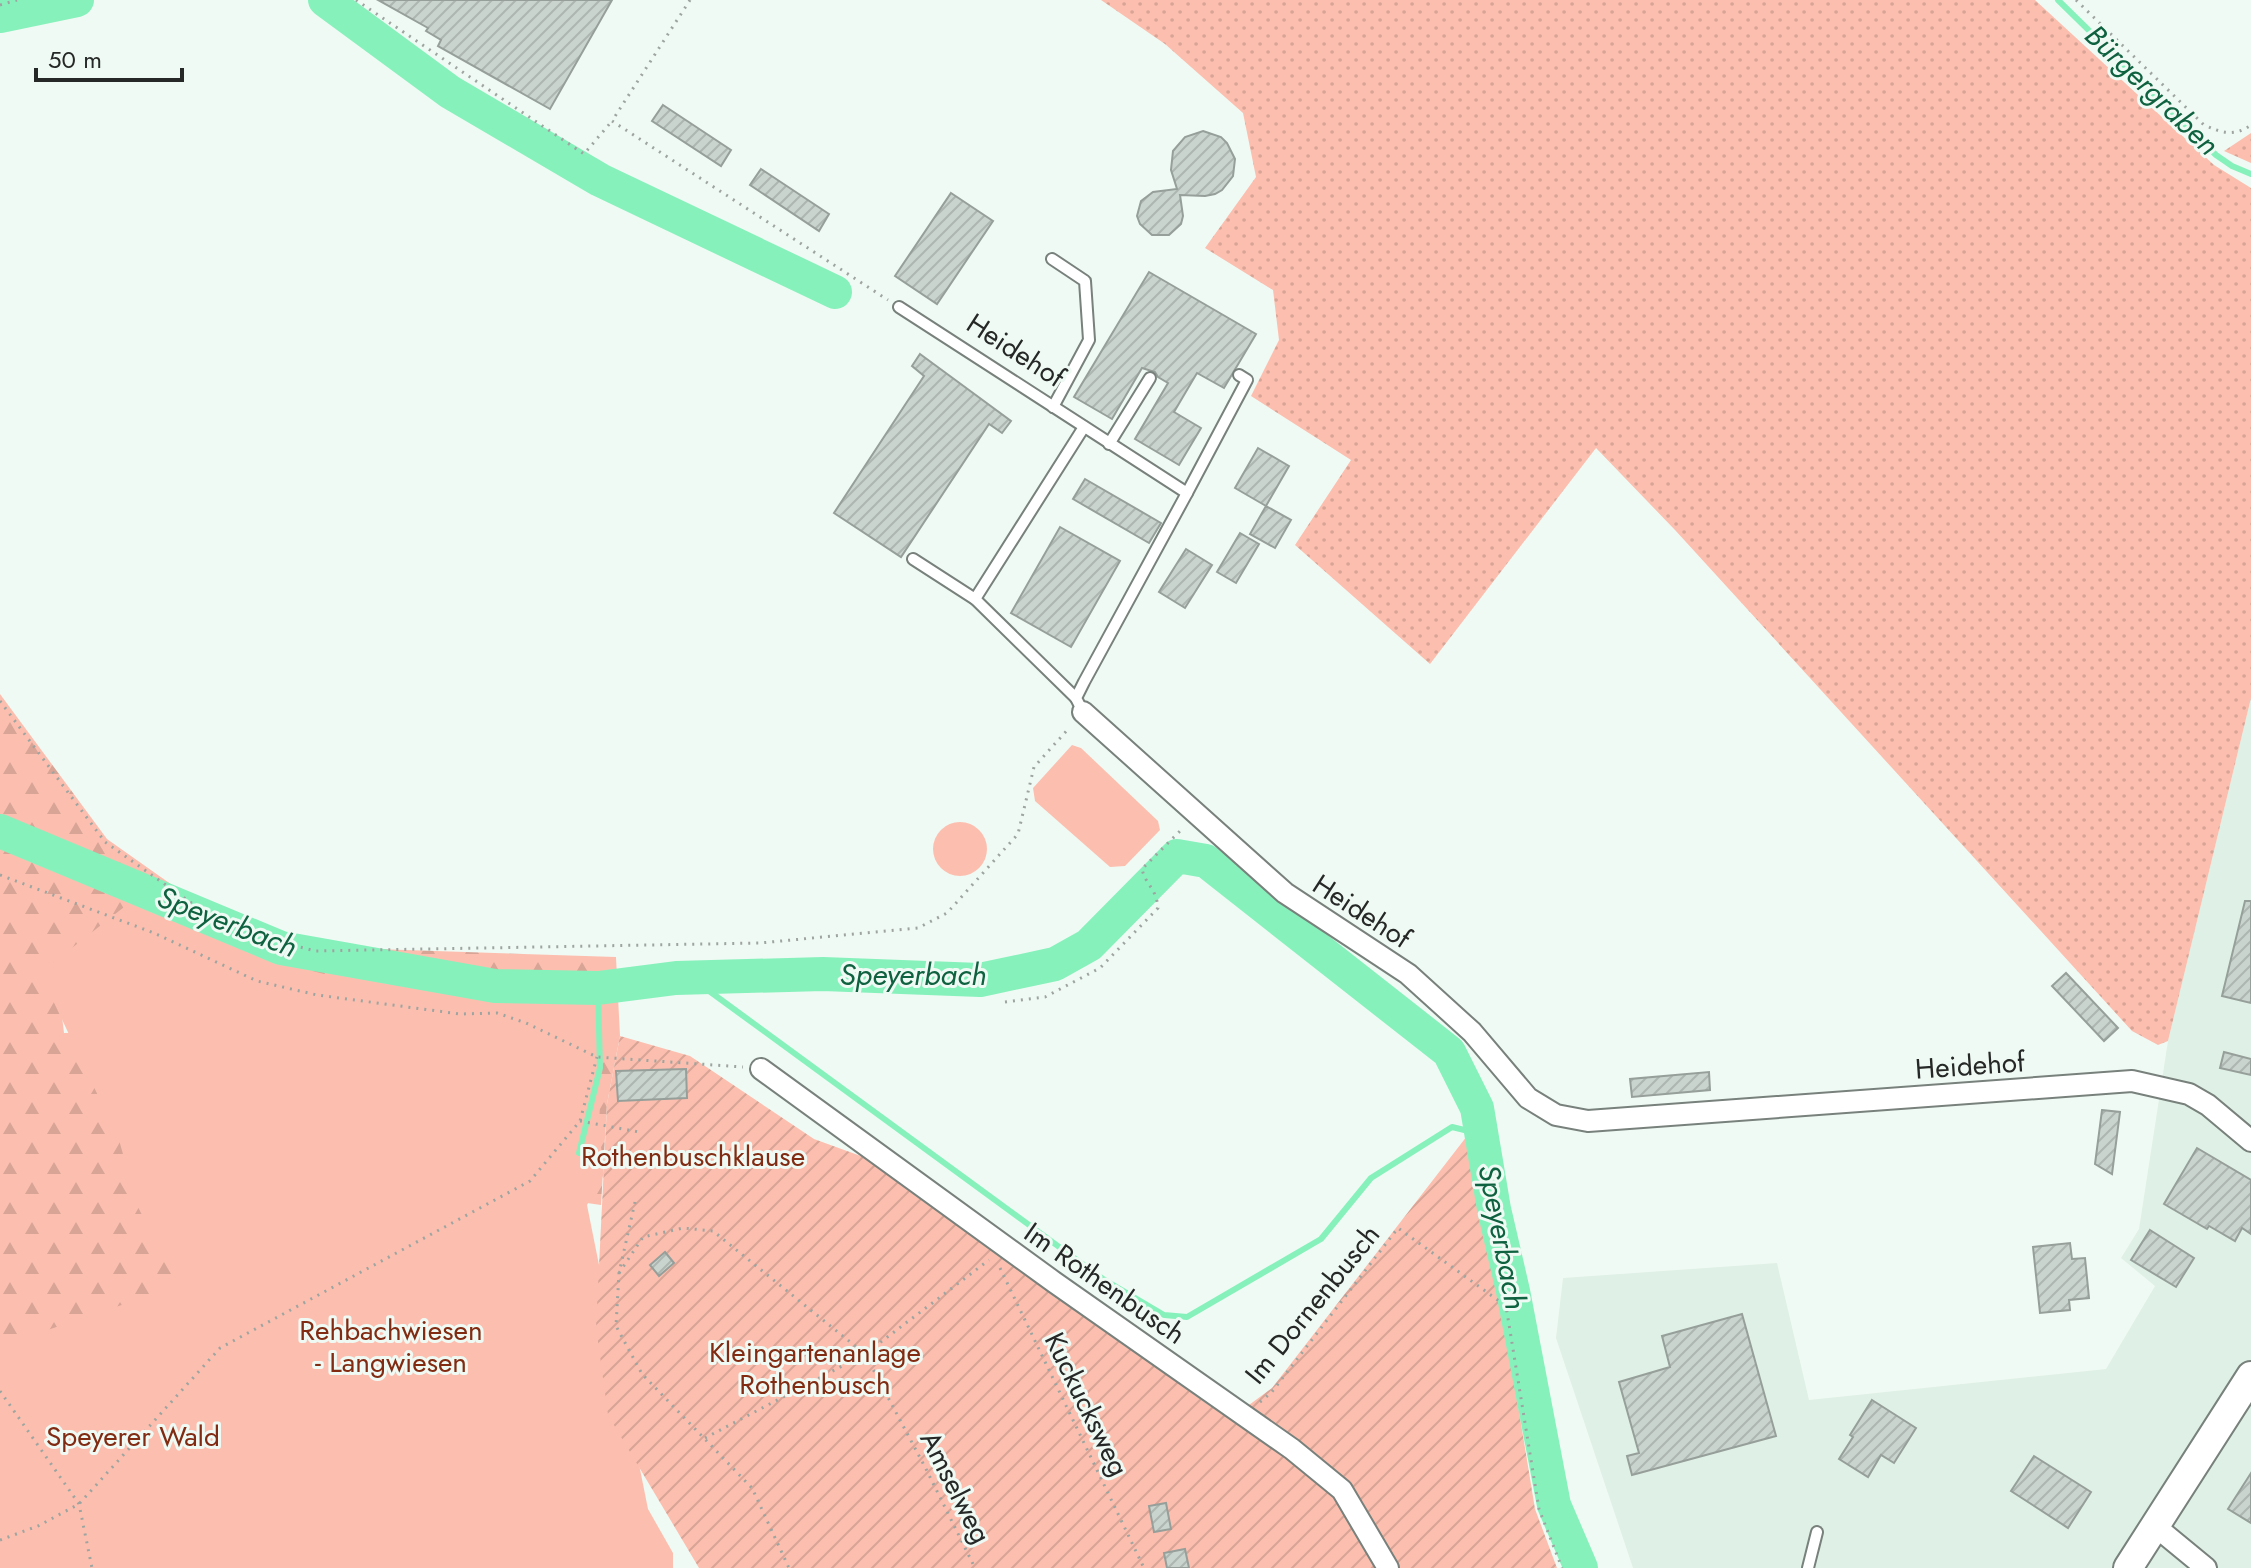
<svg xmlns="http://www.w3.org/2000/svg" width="2251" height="1568" font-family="Jost,sans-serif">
  <defs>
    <pattern id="grass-dots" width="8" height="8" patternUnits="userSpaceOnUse" patternTransform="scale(2)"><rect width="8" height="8" fill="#fcbfaf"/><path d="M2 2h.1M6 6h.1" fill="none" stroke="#d8a496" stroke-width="1.8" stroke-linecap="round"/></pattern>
    <pattern id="forest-firs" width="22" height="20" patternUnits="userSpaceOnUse" patternTransform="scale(2)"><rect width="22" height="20" fill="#fcbfaf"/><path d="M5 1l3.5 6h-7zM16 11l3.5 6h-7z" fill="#d8a496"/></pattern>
    <pattern id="garden-furrows" width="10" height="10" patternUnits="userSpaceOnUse" patternTransform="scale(2)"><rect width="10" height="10" fill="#fcbfaf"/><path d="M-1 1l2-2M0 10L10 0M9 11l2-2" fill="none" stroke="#d8a496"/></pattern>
    <pattern id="building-hatch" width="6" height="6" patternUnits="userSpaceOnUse" patternTransform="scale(2)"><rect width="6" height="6" fill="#cad4ce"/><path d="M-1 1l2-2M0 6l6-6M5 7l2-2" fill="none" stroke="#adb6b1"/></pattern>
  </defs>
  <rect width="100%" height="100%" fill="#f0faf4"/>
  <!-- built -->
  <polygon fill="#dff0e6" points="2251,698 2251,1568 1633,1568 1556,1338 1563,1278 1777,1263 1809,1400 2106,1369 2155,1286 2121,1258 2139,1229 2168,1041"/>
  <!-- grass -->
  <g fill="url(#grass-dots)">
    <polygon points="1101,0 2035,0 2214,165 2251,188 2251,698 2168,1041 2158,1045 2132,1031 1675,530 1596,448 1430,664 1295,545 1351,460 1251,396 1279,340 1273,290 1205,248 1256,177 1243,113 1165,44"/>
    <polygon points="2251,133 2251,163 2224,151"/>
  </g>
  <!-- forest -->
  <polygon fill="url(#forest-firs)" points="0,694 107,839 257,945 616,957 620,1036 607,1104 601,1205 530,1195 56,967 64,1033 135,1031 246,1362 0,1568"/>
  <!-- park -->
  <g fill="#fcbfaf">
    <polygon points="1072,745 1081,748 1158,821 1160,830 1125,866 1110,867 1035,801 1033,788"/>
    <circle cx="960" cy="849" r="27"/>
    <polygon points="133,900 251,942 277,962 340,978 498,980 546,971 564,973 591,1002 609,1016 615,1026 602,1051 599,1128 604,1174 587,1205 648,1509 673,1553 673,1568 0,1568 0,1346 178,1286 138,1207 119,1140 40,973"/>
  </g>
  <!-- garden -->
  <polygon fill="url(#garden-furrows)" points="620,1036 690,1056 814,1139 869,1159 1210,1406 1234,1416 1272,1388 1467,1136 1502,1307 1535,1509 1557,1568 699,1568 608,1415 596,1327 607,1104"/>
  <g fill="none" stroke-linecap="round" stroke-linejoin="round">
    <!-- stream -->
    <g stroke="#87f1bc" stroke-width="6">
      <polyline points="2058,0 2216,155 2232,166 2251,174"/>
      <polyline points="690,977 1103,1279 1164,1315 1187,1317 1321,1239 1371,1178 1452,1127 1481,1134"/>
      <polyline points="579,1153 600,1068 598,988"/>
    </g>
    <!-- river -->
    <g stroke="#87f1bc" stroke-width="34">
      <polyline points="325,0 450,92 600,180 835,292"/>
      <polyline points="0,16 77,0"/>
      <polyline points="0,831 281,948 495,986 598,988 676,978 823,974 980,980 1055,964 1089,945 1177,856 1206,861 1449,1052 1477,1108 1494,1209 1513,1291 1554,1505 1581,1568"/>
    </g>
  </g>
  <!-- building -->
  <g fill="url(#building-hatch)" stroke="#969f9a" stroke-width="2">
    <polygon points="378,0 612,0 550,109 438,46 441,40 426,31 428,28"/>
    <polygon points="663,105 731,150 721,166 652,121"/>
    <polygon points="1203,131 1221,137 1227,143 1235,159 1233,176 1222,190 1215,194 1205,196 1180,195 1183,216 1181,224 1169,235 1152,235 1140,224 1137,216 1141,201 1153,192 1177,189 1171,170 1173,151 1185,137"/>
    <polygon points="761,169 829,214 819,231 750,185"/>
    <polygon points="951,193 993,221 937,304 895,276"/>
    <polygon points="1149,272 1256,334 1224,388 1197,373 1174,412 1201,428 1179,465 1135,439 1168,383 1158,377 1155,372 1142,368 1112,419 1074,397"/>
    <polygon points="920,354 1011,421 1002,433 989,424 901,557 834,513 924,376 912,366"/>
    <polygon points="1258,448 1289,466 1266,506 1235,488"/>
    <polygon points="1085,479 1161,523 1149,543 1073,499"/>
    <polygon points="1266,506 1291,520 1275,548 1250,534"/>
    <polygon points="1060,527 1120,561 1071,647 1011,613"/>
    <polygon points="1240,533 1259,544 1236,583 1217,572"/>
    <polygon points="1186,549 1212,565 1185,608 1159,592"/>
    <polygon points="2245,901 2251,901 2251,1003 2222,996"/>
    <polygon points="2066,973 2118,1028 2104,1041 2052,986"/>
    <polygon points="2224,1052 2251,1059 2251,1075 2220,1068"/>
    <polygon points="686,1069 687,1098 618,1101 616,1071"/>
    <polygon points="1709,1072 1710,1090 1632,1097 1630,1079"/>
    <polygon points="2102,1110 2120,1112 2112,1174 2095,1164"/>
    <polygon points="2197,1148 2251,1180 2251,1234 2242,1228 2235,1241 2209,1226 2207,1229 2164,1204"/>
    <polygon points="2150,1230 2194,1258 2176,1287 2131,1260"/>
    <polygon points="2070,1243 2072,1259 2085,1258 2089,1298 2069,1300 2070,1310 2040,1313 2033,1247"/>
    <polygon points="665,1252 674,1263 659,1276 650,1265"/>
    <polygon points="1742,1314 1776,1436 1632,1475 1627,1456 1639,1453 1619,1382 1670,1367 1662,1336"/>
    <polygon points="1872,1400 1916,1428 1894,1463 1881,1455 1868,1477 1839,1459 1853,1437 1850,1435"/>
    <polygon points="2034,1456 2091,1492 2068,1528 2011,1491"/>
    <polygon points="2251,1473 2251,1523 2228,1509"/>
    <polygon points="1166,1503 1171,1529 1154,1532 1149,1506"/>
    <polygon points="1185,1549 1189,1568 1167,1568 1164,1553"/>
  </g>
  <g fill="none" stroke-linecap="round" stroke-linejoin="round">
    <defs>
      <g id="lane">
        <polyline points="1052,259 1085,281 1089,340 1053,407"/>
        <polyline points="899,307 1187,493 1084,682 1076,698 1083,712"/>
        <polyline points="1109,444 1150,378"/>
        <polyline points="1187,493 1247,380 1239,375"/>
        <polyline points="913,559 975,599 1076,698"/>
        <polyline points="975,599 1084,427"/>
        <polyline points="1808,1568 1817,1532"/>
      </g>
      <g id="street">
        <polyline points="1083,712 1285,893 1408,974 1472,1032 1528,1098 1556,1115 1588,1121 2132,1081 2189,1094 2208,1105 2251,1141"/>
        <polyline points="761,1069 1054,1282 1292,1449 1342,1490 1388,1568"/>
        <polyline points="2155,1526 2206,1568"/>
      </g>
      <polyline id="secondary" points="2128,1568 2251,1376"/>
    </defs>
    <!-- lane casing -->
    <use href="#lane" stroke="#78817c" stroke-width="14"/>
    <!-- street casing -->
    <use href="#street" stroke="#78817c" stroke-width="24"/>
    <!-- secondary casing -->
    <use href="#secondary" stroke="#78817c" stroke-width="32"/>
    <!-- path -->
    <g stroke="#9ea5a1" stroke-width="3" stroke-dasharray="2 6" stroke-linecap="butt">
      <polyline points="356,0 584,154 612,121"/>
      <polyline points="690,0 612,121 888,300"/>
      <path d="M2076,0l128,125c18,8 30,12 47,0"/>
      <polyline points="0,5 17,0"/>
      <polyline points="0,701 105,842 200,909 281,942 315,951 760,943 918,928 947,913 1018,834 1034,767 1070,727"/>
      <polyline points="0,875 154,933 257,981 317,995 460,1014 497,1013 526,1023 597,1057 743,1067"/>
      <path d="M1005,1002l40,-5 55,-29 58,-60c-2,-21 -12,-22 -16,-39l41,-41"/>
      <polyline points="580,1121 639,1132"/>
      <polyline points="635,1202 619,1273 616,1326 642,1374 752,1488 789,1568"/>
      <polyline points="1000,1268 1144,1568"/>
      <polyline points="619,1273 643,1237 683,1228 713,1231 865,1354 926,1469 975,1568"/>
      <polyline points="0,1391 79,1504 92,1568"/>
      <polyline points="1260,1402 1271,1393 1398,1228 1506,1306 1539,1509 1562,1568"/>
      <polyline points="705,1438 865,1354 989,1260"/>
      <polyline points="0,1540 38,1526 79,1504 220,1348 530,1181 580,1121 597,1057"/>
    </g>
    <!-- lane -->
    <use href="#lane" stroke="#fff" stroke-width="10"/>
    <!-- street -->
    <use href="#street" stroke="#fff" stroke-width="20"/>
    <!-- secondary -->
    <use href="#secondary" stroke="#fff" stroke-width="28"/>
  </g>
  <g text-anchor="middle" stroke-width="6" stroke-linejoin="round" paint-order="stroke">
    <!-- street labels -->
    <g font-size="28" fill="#252826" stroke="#f0faf4">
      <text transform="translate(1016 350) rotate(33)" y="10">Heidehof</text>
      <text transform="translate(1362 911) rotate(33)" y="10">Heidehof</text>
      <text transform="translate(1970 1065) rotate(-4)" y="10">Heidehof</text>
      <text transform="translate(1105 1283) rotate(35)" y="10">Im Rothenbusch</text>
      <text transform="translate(1312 1304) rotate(-51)" y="10">Im Dornenbusch</text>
      <text transform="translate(1087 1404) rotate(64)" y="10">Kuckucksweg</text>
      <text transform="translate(956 1487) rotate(63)" y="10">Amselweg</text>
    </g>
    <!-- park labels -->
    <g font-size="28" fill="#812b12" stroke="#f0faf4">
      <text x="693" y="1166">Rothenbuschklause</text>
      <text x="391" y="1340">Rehbachwiesen<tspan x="391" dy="32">- Langwiesen</tspan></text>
      <text x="815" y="1362">Kleingartenanlage<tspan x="815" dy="32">Rothenbusch</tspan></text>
      <text x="133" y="1446">Speyerer Wald</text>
    </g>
    <!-- water labels -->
    <g font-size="30" font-style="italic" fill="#0f6240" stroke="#f0faf4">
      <text transform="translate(2152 90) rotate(44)" y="10">Bürgergraben</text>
      <text transform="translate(227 922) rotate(21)" y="10">Speyerbach</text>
      <text x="913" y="985">Speyerbach</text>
      <text transform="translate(1502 1237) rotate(79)" y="10">Speyerbach</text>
    </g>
  </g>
  <!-- scale -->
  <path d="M36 68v12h146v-12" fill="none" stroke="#252826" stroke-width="4"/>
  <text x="48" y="68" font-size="24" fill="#252826" stroke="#f0faf4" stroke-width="6" paint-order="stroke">50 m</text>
</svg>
